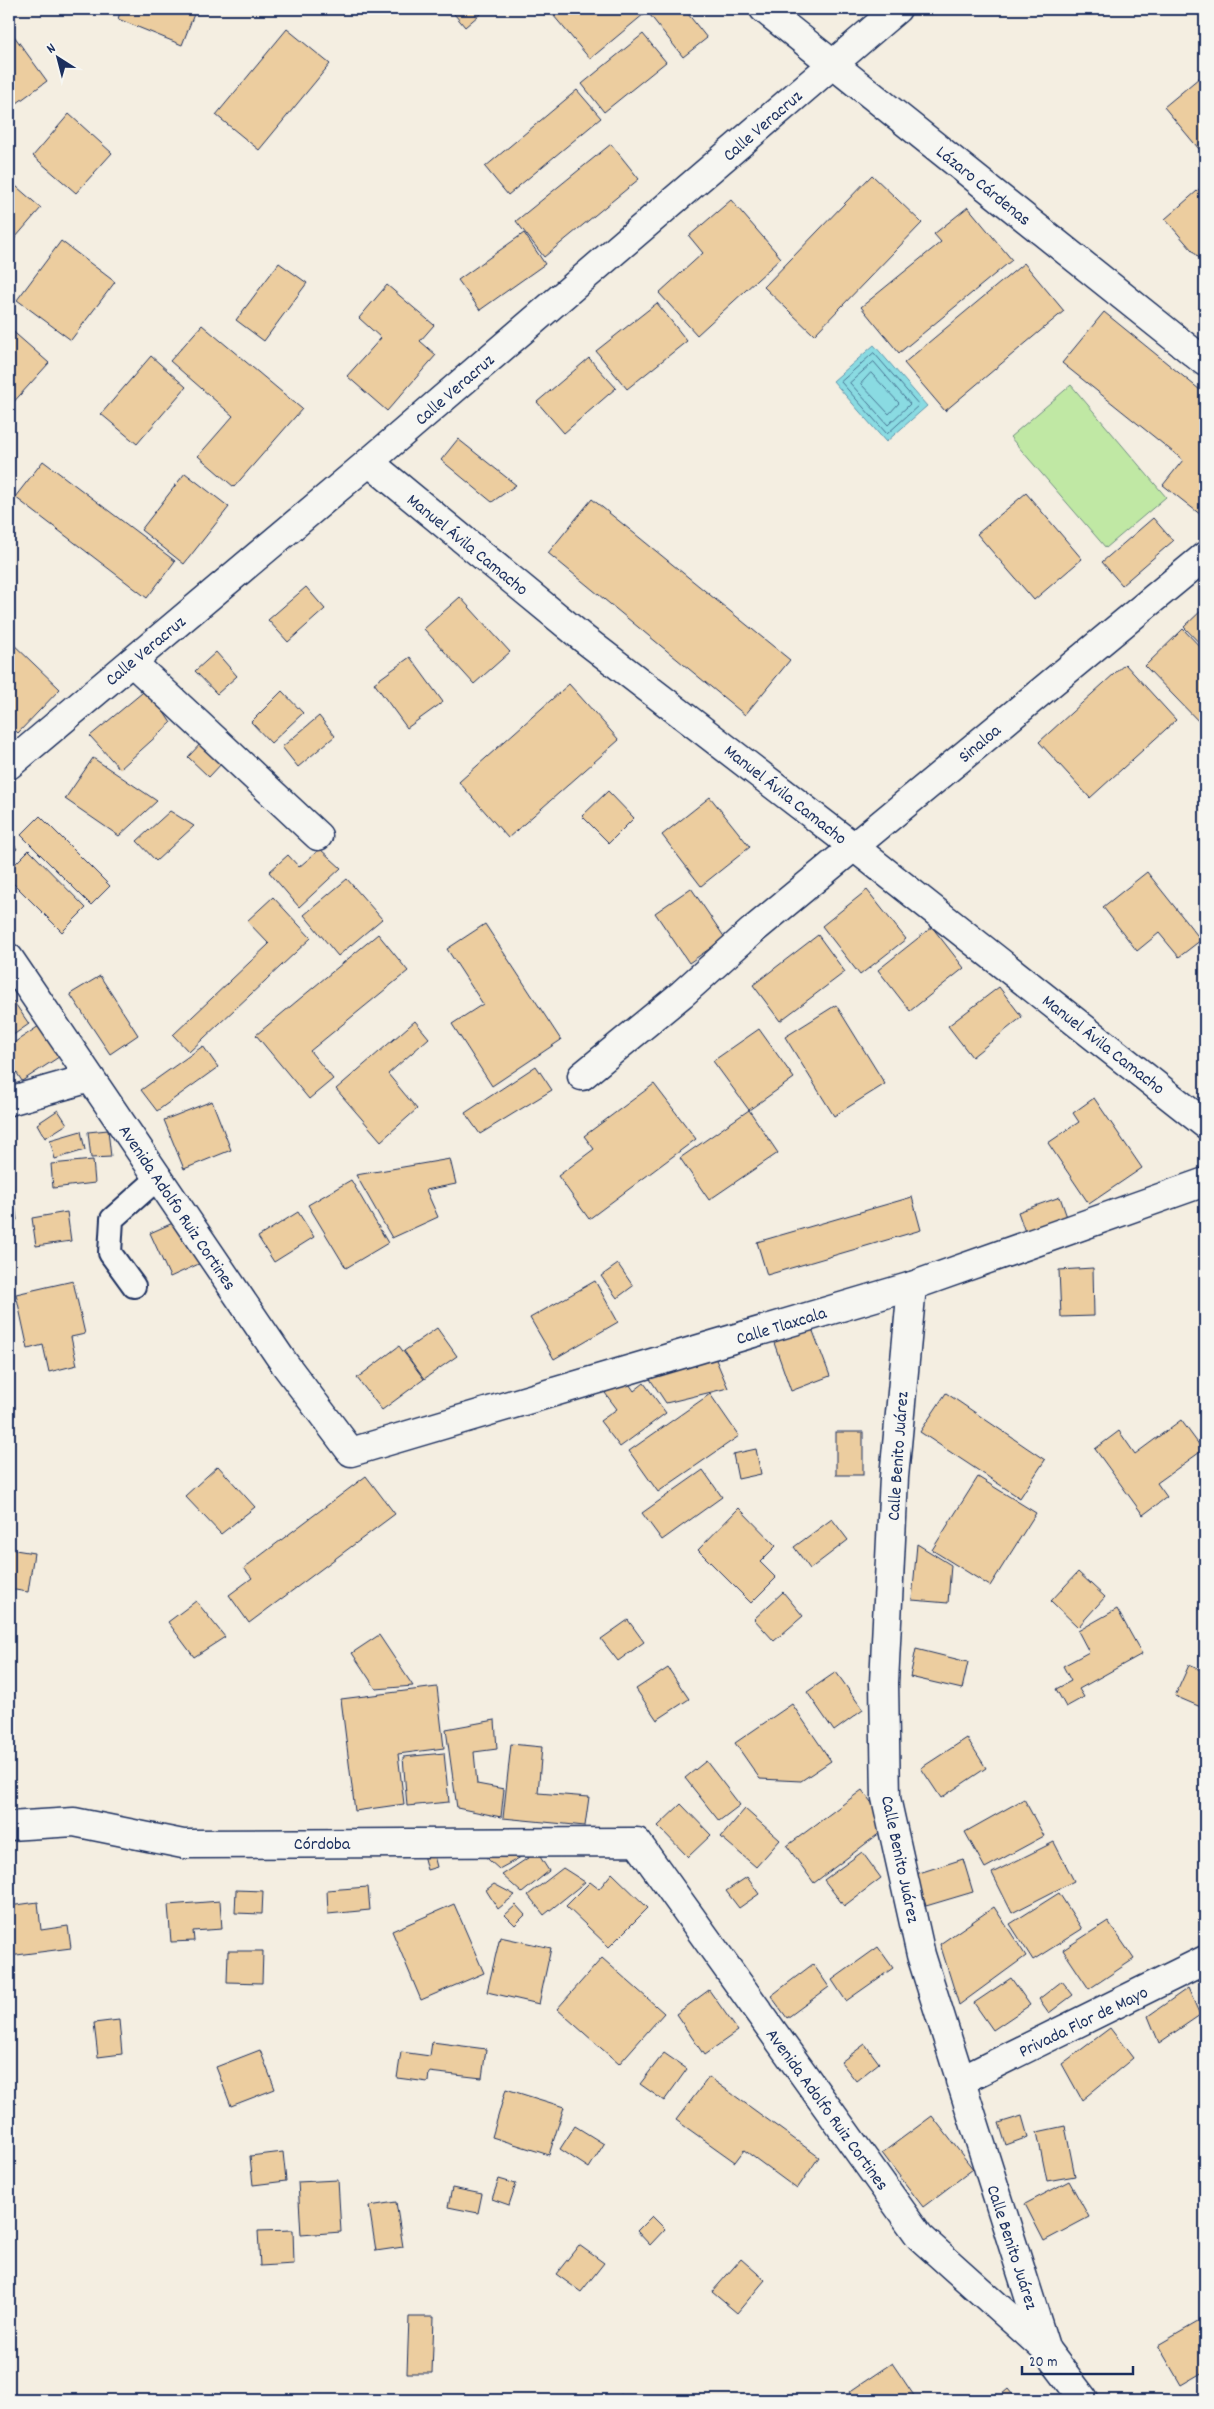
<svg xmlns="http://www.w3.org/2000/svg" width="1214" height="2409" font-family="Dekko,sans-serif">
  <rect width="100%" height="100%" fill="#f4eee1"/>
  <filter id="ink" filterUnits="userSpaceOnUse"><feTurbulence type="fractalNoise" baseFrequency=".02" numOctaves="2"/><feDisplacementMap in="SourceGraphic" scale="10" xChannelSelector="R" yChannelSelector="G"/><feConvolveMatrix kernelMatrix="1 2 1 2 8 2 1 2 1" color-interpolation-filters="sRGB"/></filter>
  <g filter="url(#ink)">
    <!-- pitch -->
    <polygon fill="#c0e8a4" stroke="#6e8c81" points="1071,385 1166,497 1106,548 1010,437"/>
    <!-- water -->
    <polygon fill="#8adbe2" stroke="#5e96ad" points="874,345 927,406 886,442 833,381"/>
    <g fill="none" stroke-linecap="round" stroke-linejoin="round">
      <!-- shore -->
      <g stroke="#477493" stroke-width="1">
        <polygon points="874,353 919,405 887,434 841,382"/>
        <polygon points="874,362 910,404 888,425 850,383"/>
        <polygon points="871,373 899,403 889,414 861,384"/>
      </g>
    </g>
    <!-- building -->
    <g fill="#eccd9f" stroke="#1b2f5e">
      <polygon points="121,9 196,9 182,45 118,19"/>
      <polygon points="450,9 486,9 465,27"/>
      <polygon points="548,9 650,9 590,59"/>
      <polygon points="658,9 684,9 707,38 683,57 650,15"/>
      <polygon points="9,29 47,81 9,109"/>
      <polygon points="287,29 330,64 259,150 216,115"/>
      <polygon points="643,34 666,62 604,112 582,84"/>
      <polygon points="1205,73 1205,144 1199,149 1164,107"/>
      <polygon points="577,90 601,118 508,195 485,167"/>
      <polygon points="69,114 112,153 76,193 33,156"/>
      <polygon points="611,144 639,179 544,257 516,221"/>
      <polygon points="872,175 922,223 814,335 764,287"/>
      <polygon points="9,180 41,208 9,245"/>
      <polygon points="1205,184 1205,265 1165,219"/>
      <polygon points="731,200 781,258 697,335 659,293 703,253 689,236"/>
      <polygon points="968,207 1012,260 899,353 861,307 941,242 934,234"/>
      <polygon points="524,233 545,264 480,310 458,280"/>
      <polygon points="61,241 115,282 71,340 17,300"/>
      <polygon points="279,263 307,283 264,341 236,320"/>
      <polygon points="1024,263 1064,311 945,411 904,363"/>
      <polygon points="387,285 434,325 420,341 436,355 387,411 347,376 381,338 359,318"/>
      <polygon points="657,303 687,341 627,389 596,351"/>
      <polygon points="1104,312 1205,394 1205,511 1201,515 1163,485 1183,460 1062,363"/>
      <polygon points="202,325 302,409 234,487 198,456 233,416 170,361"/>
      <polygon points="9,328 49,363 10,406 9,405"/>
      <polygon points="151,356 186,387 137,444 101,414"/>
      <polygon points="589,358 616,388 564,433 537,402"/>
      <polygon points="458,439 516,485 492,502 441,460"/>
      <polygon points="43,461 175,561 147,598 15,497"/>
      <polygon points="185,473 229,507 184,564 141,530"/>
      <polygon points="1026,493 1082,559 1034,600 977,534"/>
      <polygon points="592,499 790,660 745,715 548,553"/>
      <polygon points="1153,518 1173,541 1122,585 1102,562"/>
      <polygon points="306,587 325,609 288,642 268,620"/>
      <polygon points="460,597 510,652 474,684 424,629"/>
      <polygon points="1205,607 1205,649 1184,627"/>
      <polygon points="1183,629 1205,652 1205,728 1145,666"/>
      <polygon points="9,640 60,689 18,733 9,725"/>
      <polygon points="216,652 237,676 217,694 195,671"/>
      <polygon points="410,657 443,702 407,728 374,683"/>
      <polygon points="1125,664 1176,720 1090,798 1039,742"/>
      <polygon points="569,684 619,740 508,838 459,782"/>
      <polygon points="148,688 171,723 120,769 90,736"/>
      <polygon points="282,691 303,713 271,743 251,722"/>
      <polygon points="319,716 335,736 298,767 282,747"/>
      <polygon points="203,741 223,762 209,777 188,757"/>
      <polygon points="93,758 157,801 119,836 65,799"/>
      <polygon points="608,791 634,818 609,843 582,816"/>
      <polygon points="710,797 750,847 701,886 662,835"/>
      <polygon points="170,811 194,826 156,861 137,841"/>
      <polygon points="40,816 110,886 91,905 21,835"/>
      <polygon points="9,837 17,849 9,855"/>
      <polygon points="320,849 341,868 299,907 269,872 288,855 299,867"/>
      <polygon points="29,850 86,908 62,932 9,879 9,870"/>
      <polygon points="1147,872 1201,940 1179,957 1159,933 1137,951 1103,907"/>
      <polygon points="347,879 382,919 338,956 304,915"/>
      <polygon points="691,888 725,938 689,963 655,913"/>
      <polygon points="867,890 906,939 860,975 822,926"/>
      <polygon points="273,897 311,938 189,1052 173,1035 269,944 247,921"/>
      <polygon points="485,924 561,1040 492,1086 452,1024 483,1004 447,949"/>
      <polygon points="932,927 964,968 910,1011 878,970"/>
      <polygon points="378,934 408,971 310,1051 333,1079 309,1099 256,1035"/>
      <polygon points="818,935 845,972 780,1021 753,985"/>
      <polygon points="100,976 138,1035 110,1054 70,994"/>
      <polygon points="999,987 1022,1017 972,1057 948,1026"/>
      <polygon points="14,1002 29,1024 9,1038 9,1006"/>
      <polygon points="836,1005 885,1084 834,1116 785,1037"/>
      <polygon points="415,1021 429,1038 388,1074 417,1109 381,1141 336,1089"/>
      <polygon points="45,1022 65,1053 22,1081 9,1061 9,1046"/>
      <polygon points="759,1029 794,1078 749,1110 713,1061"/>
      <polygon points="203,1046 218,1067 157,1111 141,1090"/>
      <polygon points="536,1066 552,1090 480,1134 465,1113"/>
      <polygon points="654,1084 696,1139 589,1219 558,1176 594,1149 584,1136"/>
      <polygon points="1094,1098 1142,1168 1089,1204 1048,1143 1079,1122 1073,1113"/>
      <polygon points="212,1101 231,1150 184,1169 164,1120"/>
      <polygon points="58,1110 67,1124 45,1138 37,1124"/>
      <polygon points="749,1110 778,1153 709,1200 680,1158"/>
      <polygon points="108,1130 111,1157 91,1158 88,1132"/>
      <polygon points="81,1131 85,1150 55,1159 50,1140"/>
      <polygon points="9,1153 17,1220 9,1221"/>
      <polygon points="450,1159 456,1184 426,1190 438,1217 392,1238 356,1175"/>
      <polygon points="93,1160 95,1183 53,1188 51,1164"/>
      <polygon points="351,1180 388,1243 346,1268 308,1205"/>
      <polygon points="912,1197 921,1230 767,1275 757,1242"/>
      <polygon points="1060,1197 1067,1217 1025,1232 1018,1212"/>
      <polygon points="1205,1209 1205,1231 1199,1211"/>
      <polygon points="67,1212 71,1241 36,1246 32,1218"/>
      <polygon points="298,1212 314,1237 274,1262 258,1237"/>
      <polygon points="182,1219 201,1263 170,1277 150,1233"/>
      <polygon points="618,1264 633,1286 617,1298 601,1276"/>
      <polygon points="1093,1268 1094,1316 1061,1317 1059,1270"/>
      <polygon points="73,1281 85,1334 71,1337 77,1365 49,1372 43,1345 28,1349 16,1294"/>
      <polygon points="595,1281 618,1322 554,1359 530,1318"/>
      <polygon points="811,1326 830,1376 791,1391 773,1340"/>
      <polygon points="437,1328 457,1356 424,1379 404,1351"/>
      <polygon points="399,1346 424,1379 382,1410 357,1378"/>
      <polygon points="714,1355 728,1388 666,1403 644,1370"/>
      <polygon points="625,1378 634,1391 644,1383 666,1413 620,1447 600,1421 617,1409 605,1393"/>
      <polygon points="946,1393 1045,1460 1020,1498 920,1432"/>
      <polygon points="710,1394 739,1436 658,1492 629,1451"/>
      <polygon points="1181,1420 1203,1450 1157,1483 1167,1497 1143,1515 1095,1449 1119,1431 1135,1454"/>
      <rect x="836" y="1432" width="27" height="43"/>
      <polygon points="756,1449 761,1474 738,1479 733,1454"/>
      <polygon points="218,1466 255,1507 221,1534 185,1496"/>
      <polygon points="703,1470 722,1497 662,1540 642,1513"/>
      <polygon points="366,1476 395,1514 249,1623 229,1595 252,1578 244,1568"/>
      <polygon points="978,1477 1036,1513 990,1586 932,1550"/>
      <polygon points="739,1508 776,1546 760,1562 776,1578 751,1603 698,1550"/>
      <polygon points="832,1519 848,1540 810,1569 794,1547"/>
      <polygon points="917,1544 951,1565 948,1603 912,1600"/>
      <polygon points="9,1549 34,1553 28,1592 9,1589"/>
      <polygon points="1078,1572 1105,1597 1078,1627 1051,1601"/>
      <polygon points="783,1592 803,1616 774,1641 754,1619"/>
      <polygon points="196,1601 225,1637 194,1657 168,1622"/>
      <polygon points="1117,1609 1142,1654 1079,1689 1084,1697 1066,1707 1056,1689 1071,1681 1063,1666 1089,1652 1078,1631"/>
      <polygon points="628,1620 644,1642 618,1661 601,1639"/>
      <polygon points="379,1635 413,1686 376,1689 352,1653"/>
      <polygon points="916,1649 968,1662 962,1689 910,1677"/>
      <polygon points="1189,1665 1205,1672 1205,1702 1203,1708 1175,1696"/>
      <polygon points="668,1668 689,1699 657,1720 636,1689"/>
      <polygon points="836,1672 863,1710 834,1731 807,1692"/>
      <polygon points="437,1687 444,1748 398,1754 404,1804 355,1811 341,1699"/>
      <polygon points="792,1704 831,1761 801,1781 760,1779 735,1743"/>
      <polygon points="495,1720 497,1749 474,1752 477,1784 504,1789 501,1817 457,1808 446,1729"/>
      <polygon points="967,1738 986,1768 941,1798 921,1768"/>
      <polygon points="511,1744 542,1747 538,1793 589,1797 585,1826 503,1818"/>
      <polygon points="444,1753 449,1802 407,1806 403,1757"/>
      <polygon points="706,1761 740,1805 719,1821 685,1778"/>
      <polygon points="862,1790 889,1826 814,1883 787,1846"/>
      <polygon points="1024,1799 1044,1836 985,1868 965,1832"/>
      <polygon points="681,1804 711,1835 688,1857 658,1826"/>
      <polygon points="745,1809 780,1840 756,1867 721,1837"/>
      <polygon points="1054,1842 1074,1881 1012,1913 992,1873"/>
      <polygon points="432,1848 437,1867 427,1870 422,1851"/>
      <polygon points="537,1852 549,1871 522,1893 502,1875"/>
      <polygon points="862,1852 881,1878 844,1906 824,1880"/>
      <polygon points="481,1853 523,1856 499,1869"/>
      <polygon points="963,1859 973,1892 926,1906 916,1874"/>
      <polygon points="563,1868 585,1882 544,1915 528,1895"/>
      <polygon points="612,1873 648,1908 609,1947 566,1906 590,1882 599,1889"/>
      <polygon points="747,1877 759,1894 739,1908 726,1891"/>
      <polygon points="494,1884 515,1895 498,1909 486,1890"/>
      <polygon points="368,1887 370,1910 328,1914 327,1890"/>
      <polygon points="236,1890 263,1891 262,1914 235,1913"/>
      <polygon points="1059,1893 1082,1929 1033,1960 1010,1924"/>
      <polygon points="220,1901 222,1929 193,1931 194,1941 171,1942 168,1905"/>
      <polygon points="38,1902 41,1930 68,1926 71,1948 9,1956 9,1906"/>
      <polygon points="454,1904 484,1973 421,2000 392,1931"/>
      <polygon points="516,1905 525,1915 515,1925 505,1915"/>
      <polygon points="994,1907 1026,1956 959,2005 940,1944"/>
      <polygon points="1108,1921 1134,1959 1089,1989 1063,1950"/>
      <polygon points="500,1937 551,1948 539,2004 487,1992"/>
      <polygon points="878,1947 893,1968 846,2001 832,1980"/>
      <polygon points="228,1951 263,1951 262,1983 227,1982"/>
      <polygon points="602,1958 664,2013 619,2064 557,2009"/>
      <polygon points="813,1964 829,1987 787,2018 771,1996"/>
      <polygon points="1011,1978 1030,2005 993,2030 974,2003"/>
      <polygon points="1062,1981 1073,1995 1049,2013 1039,1999"/>
      <polygon points="1188,1988 1200,2015 1159,2043 1148,2016"/>
      <polygon points="709,1990 738,2031 704,2055 676,2014"/>
      <polygon points="119,2020 122,2054 98,2057 94,2023"/>
      <polygon points="1110,2028 1133,2058 1082,2100 1062,2064"/>
      <polygon points="432,2042 486,2049 482,2078 429,2072 428,2082 397,2078 401,2052 430,2056"/>
      <polygon points="865,2044 879,2063 856,2081 841,2062"/>
      <polygon points="260,2050 275,2089 231,2106 216,2067"/>
      <polygon points="664,2053 687,2069 664,2101 640,2084"/>
      <polygon points="709,2077 819,2157 797,2189 744,2150 735,2162 676,2120"/>
      <polygon points="506,2089 564,2107 549,2155 492,2137"/>
      <polygon points="932,2116 973,2169 923,2207 882,2153"/>
      <polygon points="1022,2116 1028,2137 1006,2145 999,2123"/>
      <polygon points="575,2126 604,2144 589,2168 560,2149"/>
      <polygon points="1065,2126 1075,2176 1047,2181 1037,2132"/>
      <polygon points="283,2152 286,2181 253,2185 250,2156"/>
      <polygon points="499,2179 516,2184 509,2205 492,2199"/>
      <polygon points="338,2180 341,2232 301,2235 298,2182"/>
      <polygon points="1069,2181 1089,2217 1044,2241 1025,2204"/>
      <polygon points="452,2188 482,2194 478,2213 448,2207"/>
      <polygon points="396,2202 403,2247 376,2251 369,2206"/>
      <polygon points="652,2216 665,2229 650,2245 637,2231"/>
      <polygon points="293,2230 294,2264 260,2266 258,2231"/>
      <polygon points="579,2245 604,2263 581,2292 556,2274"/>
      <polygon points="741,2259 765,2280 737,2313 712,2292"/>
      <polygon points="409,2317 434,2317 432,2373 407,2373"/>
      <polygon points="1203,2319 1205,2323 1205,2371 1181,2385 1158,2345"/>
      <polygon points="892,2363 917,2400 854,2400 849,2392"/>
      <polygon points="1008,2389 1017,2400 995,2400"/>
      <polygon points="621,2394 625,2400 612,2400"/>
    </g>
    <g fill="none" stroke-linecap="round" stroke-linejoin="round">
      <defs>
        <polyline id="lane" points="134,1286 110,1253 112,1219 158,1178"/>
        <g id="street">
          <polyline points="764,9 1205,362"/>
          <polyline points="369,462 584,639 854,847 1205,1124"/>
          <polyline points="132,662 318,836"/>
          <polyline points="9,765 369,462 897,9"/>
          <polyline points="9,958 284,1363 351,1452 912,1286 1205,1182"/>
          <polyline points="582,1076 682,994 752,931 1205,556"/>
          <polyline points="9,1101 90,1078"/>
          <polyline points="912,1286 894,1477 884,1683 886,1798 921,1955 1046,2350 1084,2400"/>
          <polyline points="9,1826 74,1822 183,1844 637,1842 920,2237 1046,2350"/>
          <polyline points="960,2081 1205,1960"/>
        </g>
      </defs>
      <!-- lane casing -->
      <use href="#lane" stroke="#1b2f5e" stroke-width="26"/>
      <!-- street casing -->
      <use href="#street" stroke="#1b2f5e" stroke-width="31"/>
      <!-- lane -->
      <use href="#lane" stroke="#f6f6f2" stroke-width="22"/>
      <!-- street -->
      <use href="#street" stroke="#f6f6f2" stroke-width="28"/>
    </g>
  </g>
  <g text-anchor="middle" stroke-width="4" stroke-linejoin="round" paint-order="stroke">
    <!-- street labels -->
    <g font-size="18" fill="#1b2f5e" stroke="#f6f6f2">
      <text transform="translate(762 125) rotate(-41)" y="6">Calle Veracruz</text>
      <text transform="translate(984 185) rotate(39)" y="6">Lázaro Cárdenas</text>
      <text transform="translate(454 389) rotate(-41)" y="6">Calle Veracruz</text>
      <text transform="translate(468 544) rotate(39)" y="6">Manuel Ávila Camacho</text>
      <text transform="translate(145 650) rotate(-40)" y="6">Calle Veracruz</text>
      <text transform="translate(979 743) rotate(-40)" y="6">Sinaloa</text>
      <text transform="translate(786 794) rotate(38)" y="6">Manuel Ávila Camacho</text>
      <text transform="translate(1104 1044) rotate(38)" y="6">Manuel Ávila Camacho</text>
      <text transform="translate(178 1207) rotate(56)" y="6">Avenida Adolfo Ruiz Cortines</text>
      <text transform="translate(781 1325) rotate(-17)" y="6">Calle Tlaxcala</text>
      <text transform="translate(897 1456) rotate(-86)" y="6">Calle Benito Juárez</text>
      <text x="322" y="1849">Córdoba</text>
      <text transform="translate(901 1859) rotate(78)" y="6">Calle Benito Juárez</text>
      <text transform="translate(1083 2021) rotate(-26)" y="6">Privada Flor de Mayo</text>
      <text transform="translate(828 2109) rotate(54)" y="6">Avenida Adolfo Ruiz Cortines</text>
      <text transform="translate(1013 2247) rotate(72)" y="6">Calle Benito Juárez</text>
    </g>
  </g>
  <!-- margin -->
  <rect width="1214" height="2409" fill="none" stroke="#f6f6f2" stroke-width="30"/>
  <rect x="15" y="15" width="1184" height="2379" fill="none" stroke="#1b2f5e" stroke-width="2" filter="url(#ink)"/>
  <!-- north arrow -->
  <g transform="translate(58 58) rotate(324)" stroke="#f6f6f2" stroke-width="4" paint-order="stroke">
  <path d="M0-4L9 19L0 12L-9 19Z" fill="#1b2f5e"/>
  <text y="-8" font-size="14" font-weight="bold" text-anchor="middle" fill="#1b2f5e">N</text>
  </g>
  <!-- scale -->
  <path d="M1022 2366v8h111v-8" fill="none" stroke="#1b2f5e" stroke-width="2.5"/>
  <text x="1029" y="2366" font-size="15" fill="#1b2f5e" stroke="#f6f6f2" stroke-width="4" paint-order="stroke">20 m</text>
</svg>
